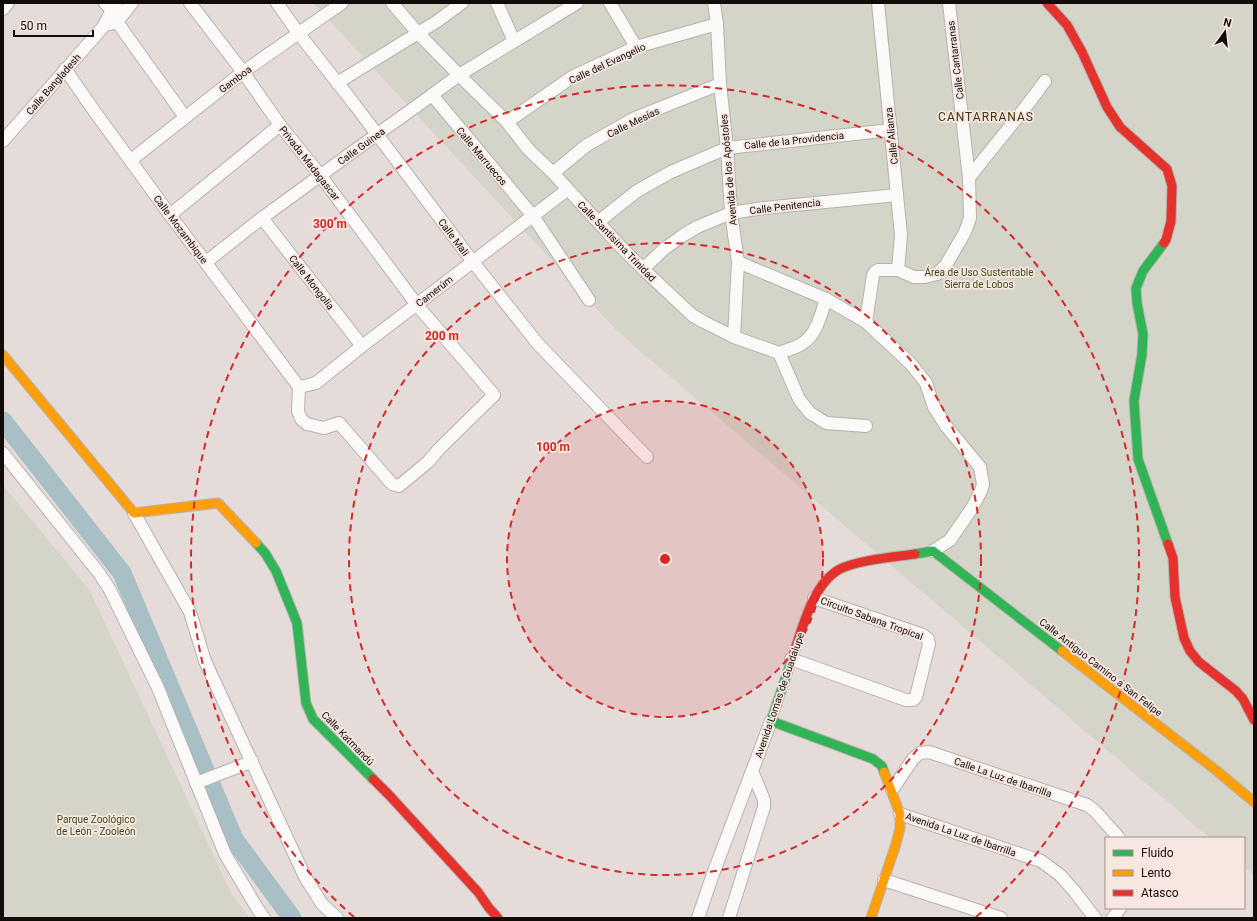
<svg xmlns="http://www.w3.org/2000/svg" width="1257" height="921" font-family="Roboto,sans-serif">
  <rect width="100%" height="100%" fill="#e5dcd9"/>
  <!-- green -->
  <g fill="#d4d4c8">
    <polygon points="313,3 1254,3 1254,875 1244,867 1244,838 1210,838 617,331"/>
    <polygon points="3,485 90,591 232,895 250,918 3,918"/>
  </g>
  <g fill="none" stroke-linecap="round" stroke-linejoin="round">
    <!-- river -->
    <polyline stroke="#a7bfc5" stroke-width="19" points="3,421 122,573 234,839 292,918"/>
    <defs>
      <g id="street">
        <polyline points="105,3 112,10 117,22 185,117"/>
        <polyline points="190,3 243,72 280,125 320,175 417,305 494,395 439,449 428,462 399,486 392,484 339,423 324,428 307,424 301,419 298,411 299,387"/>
        <polyline points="277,3 299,34 355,105 473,262 538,344 647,457"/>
        <polyline points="392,3 418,33 459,75 507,122 528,149 553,173 621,247 643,269 692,315 702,321 734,337 779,353 799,399 810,413 826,423 866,426"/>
        <polyline points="497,3 514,41"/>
        <polyline points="610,3 636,47"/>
        <polyline points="714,3 717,24 720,84 727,148 731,213 738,262 734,337"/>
        <polyline points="878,3 901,235 898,270"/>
        <polyline points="3,9 8,3"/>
        <polyline points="110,24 117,22 132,3"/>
        <polyline points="65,69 95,112 170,215 299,387"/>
        <polyline points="337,83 436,22 462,3"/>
        <polyline points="432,95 533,216 589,300"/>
        <polyline points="507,122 572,77 636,47 717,24"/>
        <polyline points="3,141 103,27 112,10 117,3"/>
        <polyline points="131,160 243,72 342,3"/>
        <polyline points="553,173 587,145 635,118 720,84"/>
        <path d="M969,178c25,-33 52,-63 76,-97"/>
        <polyline points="170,215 280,125"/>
        <polyline points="262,218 362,346"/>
        <polyline points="598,222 637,191 671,172 727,148 891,130"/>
        <polyline points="206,262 262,218 347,156 432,95 459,75 577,3"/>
        <polyline points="738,262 826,299 866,322 911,364 926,383 934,407 946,426 980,467 983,484 981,491 972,508 950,540 933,551"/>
        <polyline points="643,269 664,249 682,236 697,227 731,213 764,208 897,195"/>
        <polyline points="866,322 873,275 875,272 878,270 898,270 914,277 925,277 937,274 946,265 965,232 970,218 969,178 949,3"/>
        <path d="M779,353c7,-3 17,-5 24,-10 14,-9 18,-29 23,-44"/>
        <polyline points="299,387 316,383 362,346 567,190"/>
        <polyline points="3,453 99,573 110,590 158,688 225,854 257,908 264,918"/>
        <polyline points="134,513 190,612 205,661 305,877 322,904 337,918"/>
        <polyline points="791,659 906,700 913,700 916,697 929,644 928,639 923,635 814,598"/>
        <polyline points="196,783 243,765 252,761"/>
        <polyline points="892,790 913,759 920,753 929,752 1087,805 1095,811 1119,838"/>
        <polyline points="900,814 1041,861 1060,875 1075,892 1095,918"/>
        <polyline points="884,880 1001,918"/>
        <polyline points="698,918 713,874 771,721"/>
        <polyline points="729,918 764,807 764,800 752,771"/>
        <polyline points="1113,918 1120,908"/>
      </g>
      <g id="fast">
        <polyline points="1164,243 1143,271 1136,288 1137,303 1143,334 1142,354 1134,401 1138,459 1168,544"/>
        <polyline points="256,543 265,553 276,571 297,623 306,703 313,719 373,779"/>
        <polyline points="915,554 933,551 1062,651"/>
        <polyline points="792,659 771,721 873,759 882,766 884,772"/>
      </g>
      <g id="slow">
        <polyline points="3,355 134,513 218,503 256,543"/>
        <polyline points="1062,651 1217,771 1254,802"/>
        <polyline points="871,918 896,844 900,828 900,814 884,772"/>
      </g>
      <g id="jam">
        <polyline points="1047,3 1067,25 1082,52 1107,107 1120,127 1167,169 1172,186 1171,221 1166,240 1164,243"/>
        <polyline points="1168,544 1173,558 1175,597 1184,638 1190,651 1199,662 1236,691 1243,699 1254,720"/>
        <path d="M792,659c10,-29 20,-75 48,-90 18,-9 54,-12 75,-15"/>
        <polyline points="373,779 390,796 478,892 489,908 498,918"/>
      </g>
    </defs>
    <!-- street casing -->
    <use href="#street" stroke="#b7b1ae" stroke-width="14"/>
    <!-- fast casing -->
    <use href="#fast" stroke="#b7b1ae" stroke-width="11"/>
    <!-- slow casing -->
    <use href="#slow" stroke="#b7b1ae" stroke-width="11"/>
    <!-- jam casing -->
    <use href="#jam" stroke="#b7b1ae" stroke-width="11"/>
    <!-- street -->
    <use href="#street" stroke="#fbfaf9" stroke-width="12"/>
    <!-- fast -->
    <use href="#fast" stroke="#30b455" stroke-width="9"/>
    <!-- slow -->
    <use href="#slow" stroke="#ff9f0a" stroke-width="9"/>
    <!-- jam -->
    <use href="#jam" stroke="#e5322d" stroke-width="9"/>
  </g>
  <!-- distance rings -->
  <circle cx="665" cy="559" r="158" fill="#d62828" fill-opacity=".12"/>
  <g fill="none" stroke="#d62828" stroke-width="2" stroke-dasharray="7 5">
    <circle cx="665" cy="559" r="158"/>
    <circle cx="665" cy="559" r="316"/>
    <path d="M354 917A474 474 0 1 1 976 917"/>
  </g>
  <g text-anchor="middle" stroke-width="3.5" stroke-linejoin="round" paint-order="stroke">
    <!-- street labels -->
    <g font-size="10" fill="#110c0a" stroke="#f8e7e0">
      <text transform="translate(955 60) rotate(-97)" y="4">Calle Cantarranas</text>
      <text transform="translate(607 63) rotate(-25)" y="4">Calle del Evangelio</text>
      <text transform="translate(235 79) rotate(-37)" y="4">Gamboa</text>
      <text transform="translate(53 84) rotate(-49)" y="4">Calle Bangladesh</text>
      <text transform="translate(633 122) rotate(-26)" y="4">Calle Mesías</text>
      <text transform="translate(891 136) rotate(-96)" y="4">Calle Alianza</text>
      <text transform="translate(794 140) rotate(-6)" y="4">Calle de la Providencia</text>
      <text transform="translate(361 146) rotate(-36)" y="4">Calle Guinea</text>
      <text transform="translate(482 156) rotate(50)" y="4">Calle Marruecos</text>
      <text transform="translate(310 163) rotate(52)" y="4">Privada Madagascar</text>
      <text transform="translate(728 170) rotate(-95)" y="4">Avenida de los Apóstoles</text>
      <text transform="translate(785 206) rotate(-7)" y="4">Calle Penitencia</text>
      <text transform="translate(181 229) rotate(53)" y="4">Calle Mozambique</text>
      <text transform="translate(454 237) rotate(53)" y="4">Calle Mali</text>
      <text transform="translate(617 241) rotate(46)" y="4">Calle Santisima Trinidad</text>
      <text transform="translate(312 282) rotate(52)" y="4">Calle Mongolia</text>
      <text transform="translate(434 291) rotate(-38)" y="4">Camerúm</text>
      <text transform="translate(872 618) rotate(20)" y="4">Circuito Sabana Tropical</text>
      <text transform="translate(1101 667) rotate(38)" y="4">Calle Antiguo Camino a San Felipe</text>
      <text transform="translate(779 695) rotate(-71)" y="4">Avenida Lomas de Guadalupe</text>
      <text transform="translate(348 738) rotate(46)" y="4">Calle Katmandú</text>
      <text transform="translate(1003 777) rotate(19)" y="4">Calle La Luz de Ibarrilla</text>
      <text transform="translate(961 834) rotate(19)" y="4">Avenida La Luz de Ibarrilla</text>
    </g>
    <!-- park labels -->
    <g font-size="10" fill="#3e4b1a" stroke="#f8e7e0">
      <text x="979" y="276">Área de Uso Sustentable<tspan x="979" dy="12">Sierra de Lobos</tspan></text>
      <text x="96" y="823">Parque Zoológico<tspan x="96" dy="12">de León - Zooleón</tspan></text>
    </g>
    <!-- quarter labels -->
    <g font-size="12" letter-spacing="1" fill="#3d350a" stroke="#f8e7e0">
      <text x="986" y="121">CANTARRANAS</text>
    </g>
  </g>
  <circle cx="665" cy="559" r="6" fill="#d62828" stroke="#f8e7e0" stroke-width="2"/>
  <g font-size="12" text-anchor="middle" font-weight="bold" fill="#d62828" stroke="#f8e7e0" stroke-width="3.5" stroke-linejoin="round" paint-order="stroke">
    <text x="330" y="228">300 m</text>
    <text x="442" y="340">200 m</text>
    <text x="553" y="451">100 m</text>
  </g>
  <!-- border -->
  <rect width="1257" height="921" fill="none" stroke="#110c0a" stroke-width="8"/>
  <!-- legend -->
  <rect x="1105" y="837" width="140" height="72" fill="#f8e7e0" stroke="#9c8f8a"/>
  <rect x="1113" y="850" width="20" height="6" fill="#30b455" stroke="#9c8f8a"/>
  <text x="1141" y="857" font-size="12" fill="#110c0a">Fluido</text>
  <rect x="1113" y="870" width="20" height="6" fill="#ff9f0a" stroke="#9c8f8a"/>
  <text x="1141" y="877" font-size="12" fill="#110c0a">Lento</text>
  <rect x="1113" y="890" width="20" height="6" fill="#e5322d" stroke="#9c8f8a"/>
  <text x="1141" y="897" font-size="12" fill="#110c0a">Atasco</text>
  <!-- north arrow -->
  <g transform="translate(1225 32) rotate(15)" stroke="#f8e7e0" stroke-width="3" paint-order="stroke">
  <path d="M0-3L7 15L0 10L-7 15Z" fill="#110c0a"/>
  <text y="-6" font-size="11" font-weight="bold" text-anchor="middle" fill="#110c0a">N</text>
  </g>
  <!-- scale -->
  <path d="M14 30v6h79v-6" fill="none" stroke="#110c0a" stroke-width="2"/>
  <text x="20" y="30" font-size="12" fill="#110c0a" stroke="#f8e7e0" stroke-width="3" paint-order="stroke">50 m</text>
</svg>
